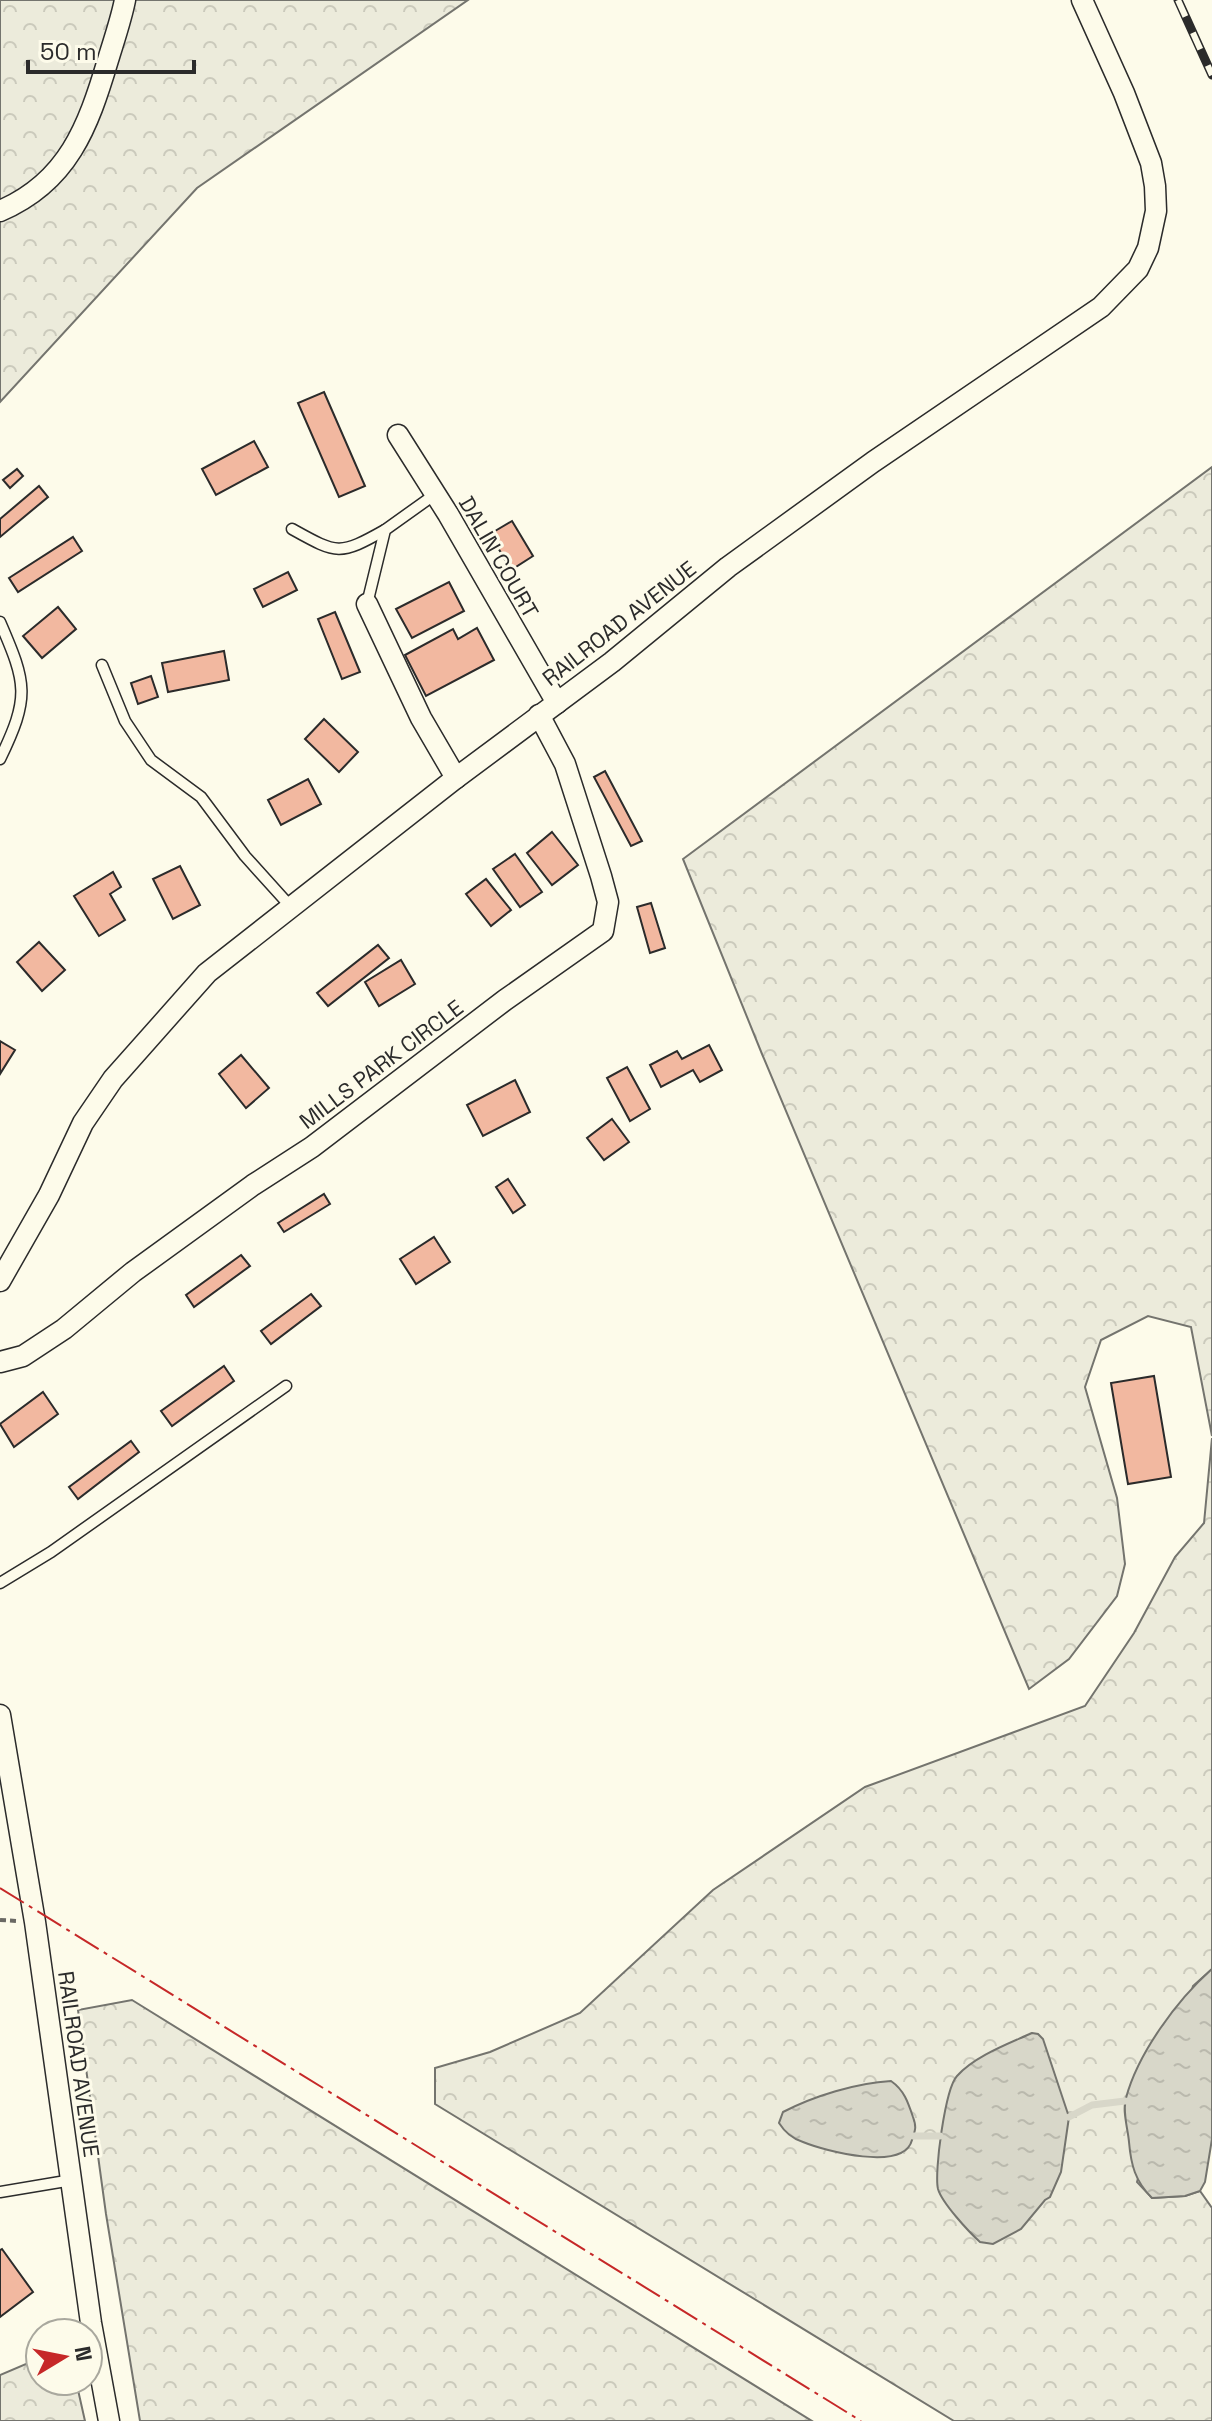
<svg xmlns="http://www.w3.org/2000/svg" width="1212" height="2421" font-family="'Space Grotesk',sans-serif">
  <defs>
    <pattern id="forest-crowns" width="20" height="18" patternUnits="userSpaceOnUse" patternTransform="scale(2)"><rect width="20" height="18" fill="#ecebdb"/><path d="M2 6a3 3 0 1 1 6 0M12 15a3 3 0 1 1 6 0" fill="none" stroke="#cbcabc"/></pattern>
    <pattern id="water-ripples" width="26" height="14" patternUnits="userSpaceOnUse" patternTransform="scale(2)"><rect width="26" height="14" fill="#d8d7c9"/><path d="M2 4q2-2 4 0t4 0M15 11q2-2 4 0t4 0" fill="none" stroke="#bab9ad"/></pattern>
  </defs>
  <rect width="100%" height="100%" fill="#fdfbea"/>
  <!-- forest -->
  <g fill="url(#forest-crowns)" stroke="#74746e" stroke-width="2">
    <polygon points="0,0 468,0 197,188 0,402"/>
    <polygon points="1212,467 1212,1436 1191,1327 1148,1316 1101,1340 1085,1387 1117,1498 1125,1564 1117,1596 1069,1659 1029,1689 762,1054 683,859"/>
    <polygon points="1212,1438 1212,1969 1193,1986 1137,2182 1152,2198 1185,2196 1200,2191 1212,2208 1212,2421 954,2421 435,2104 435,2068 490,2052 580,2013 713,1890 865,1787 1085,1706 1134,1633 1175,1557 1204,1523"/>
    <polygon points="132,2000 812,2421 140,2421 106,2214 78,2010"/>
    <polygon points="40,2358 40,2381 76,2381 85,2421 0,2421 0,2375"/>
  </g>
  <!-- water -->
  <g fill="url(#water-ripples)" stroke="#74746e" stroke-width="2">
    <path d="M1212,1969v170l-7,43 -5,9 -15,5 -33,2c-17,-17 -21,-33 -23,-56 -1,-13 -7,-31 -3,-44 12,-45 51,-98 86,-129z"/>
    <path d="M1032,2033l6,1 5,5 26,78 -8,55 -11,25 -5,3 -24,29 -28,15 -13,-2c-11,-10 -38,-39 -42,-53 -4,-16 7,-100 19,-113 18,-20 51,-32 75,-43z"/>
    <path d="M891,2081c13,9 17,21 22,36 4,11 2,13 -1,23 -8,32 -87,11 -109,2 -10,-3 -19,-11 -24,-19l4,-11c31,-16 73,-29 108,-31z"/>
  </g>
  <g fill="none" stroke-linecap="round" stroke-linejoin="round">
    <!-- stream -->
    <g stroke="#d8d7c9" stroke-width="7">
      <polyline points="1069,2117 1092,2105 1125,2101"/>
      <polyline points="913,2136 940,2136"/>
    </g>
  </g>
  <!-- building -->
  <g fill="#f2b8a0" stroke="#2b2b2b" stroke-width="2">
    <polygon points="324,392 365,486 339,497 298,403"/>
    <polygon points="254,441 268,467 216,495 202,469"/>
    <polygon points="17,469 23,476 10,488 3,480"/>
    <polygon points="39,486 48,497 0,537 0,519"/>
    <polygon points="512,521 533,556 511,570 490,534"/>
    <polygon points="73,537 82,551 18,592 9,578"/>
    <polygon points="288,572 297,590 263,607 254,589"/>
    <polygon points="449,582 464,611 412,638 396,609"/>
    <polygon points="58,607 76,629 42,658 23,636"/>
    <polygon points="335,612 360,672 342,679 318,619"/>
    <polygon points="477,628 494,660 426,696 405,655 453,629 458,639"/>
    <polygon points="224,651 229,680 168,692 162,663"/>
    <polygon points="151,676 158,697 138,704 131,683"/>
    <polygon points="324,719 358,752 339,772 305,739"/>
    <polygon points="605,771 642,841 631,846 594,777"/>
    <polygon points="308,779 321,804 281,825 268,800"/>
    <polygon points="552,832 578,865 552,885 527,853"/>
    <polygon points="515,854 542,892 520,907 493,869"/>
    <polygon points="180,866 200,905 173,919 153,879"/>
    <polygon points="113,872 121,887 110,894 125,920 99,936 74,896"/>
    <polygon points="486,879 511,910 491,926 466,894"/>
    <polygon points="651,903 665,948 650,953 637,907"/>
    <polygon points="39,942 65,970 42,991 17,962"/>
    <polygon points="378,945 389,958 328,1006 317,993"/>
    <polygon points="401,960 415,984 379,1006 365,982"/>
    <polygon points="0,1041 15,1050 0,1074"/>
    <polygon points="709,1045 722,1070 700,1082 693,1070 661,1087 650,1065 677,1051 682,1059"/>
    <polygon points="241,1055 269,1088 246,1108 219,1074"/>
    <polygon points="627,1067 650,1109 630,1121 607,1078"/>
    <polygon points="515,1080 530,1112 483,1136 467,1105"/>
    <polygon points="612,1119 629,1142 604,1160 587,1138"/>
    <polygon points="508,1179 525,1205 513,1213 496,1187"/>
    <polygon points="324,1194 330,1204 284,1232 278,1223"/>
    <polygon points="434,1237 450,1262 416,1284 400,1259"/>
    <polygon points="241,1255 250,1266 194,1307 186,1295"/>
    <polygon points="311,1294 321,1306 271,1344 261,1331"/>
    <polygon points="224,1366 234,1381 172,1426 161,1411"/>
    <polygon points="1154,1376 1171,1477 1128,1484 1111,1383"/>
    <polygon points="43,1392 58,1414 14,1447 0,1424"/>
    <polygon points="131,1441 139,1452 78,1499 69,1487"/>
    <polygon points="2,2249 33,2292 0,2317 0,2250"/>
  </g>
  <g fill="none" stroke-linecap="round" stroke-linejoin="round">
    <defs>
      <g id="lane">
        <path d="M292,529c45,25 47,27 93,1"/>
        <polyline points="367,604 385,530 434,495"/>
        <path d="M0,622c27,62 30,75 0,137"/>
        <polyline points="102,665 125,721 151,760 201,797 245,856 291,907"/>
        <polyline points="0,1583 51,1552 286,1386"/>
        <polyline points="0,2192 72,2180"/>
      </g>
      <g id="street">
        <path d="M0,211c68,-29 88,-84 108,-151 6,-20 13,-40 17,-60"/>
        <polyline points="398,435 448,514 557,703"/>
        <polyline points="367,604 421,718 456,778"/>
        <polyline points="0,1281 49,1195 83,1123 113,1079 207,973 456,778 612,662 728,567 873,462 1101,307 1138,269 1148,248 1156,211 1155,186 1151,163 1124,93 1082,0"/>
        <polyline points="0,1362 23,1356 64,1329 133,1272 253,1185 312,1147 505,1000 603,931 608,902 601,876 565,764 539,715"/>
        <polyline points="0,1715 35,1922 91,2323 109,2421"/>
      </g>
    </defs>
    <!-- lane casing -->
    <use href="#lane" stroke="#2b2b2b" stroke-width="13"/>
    <!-- street casing -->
    <use href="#street" stroke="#2b2b2b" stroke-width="23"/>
    <!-- path -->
    <polyline stroke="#6a6964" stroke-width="4" stroke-dasharray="6 4" stroke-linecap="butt" points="0,1920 17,1921"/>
    <!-- lane -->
    <use href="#lane" stroke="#fdfbea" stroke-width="10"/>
    <!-- street -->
    <use href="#street" stroke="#fdfbea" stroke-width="20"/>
    <defs>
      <polyline id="rail" points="1178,0 1212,75"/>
    </defs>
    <!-- rail casing -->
    <use href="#rail" stroke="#2b2b2b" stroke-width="9"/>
    <!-- rail -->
    <use href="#rail" stroke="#fdfbea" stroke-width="6" stroke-dasharray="18" stroke-linecap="butt"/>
    <!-- power -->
    <polyline stroke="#c62828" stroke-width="2" stroke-dasharray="28 6 4 6" stroke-linecap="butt" points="0,1888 861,2421"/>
  </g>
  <g text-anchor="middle" stroke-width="6" stroke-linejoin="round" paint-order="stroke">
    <!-- street labels -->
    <g font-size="22" fill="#2b2b2b" stroke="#fdfbea">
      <text transform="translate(499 557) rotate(60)" y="8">DALIN COURT</text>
      <text transform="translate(619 623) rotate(-38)" y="8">RAILROAD AVENUE</text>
      <text transform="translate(381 1064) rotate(-37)" y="8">MILLS PARK CIRCLE</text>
      <text transform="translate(79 2064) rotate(82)" y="8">RAILROAD AVENUE</text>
    </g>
  </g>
  <!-- north arrow -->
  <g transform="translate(64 2357) rotate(80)"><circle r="38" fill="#fdfbea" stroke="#a9a89e" stroke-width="2"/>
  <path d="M0-6L14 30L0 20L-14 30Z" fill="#c62828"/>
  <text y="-12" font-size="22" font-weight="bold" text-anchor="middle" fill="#2b2b2b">N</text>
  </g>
  <!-- scale -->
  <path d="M28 60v12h166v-12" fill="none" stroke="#2b2b2b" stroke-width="4"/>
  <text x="40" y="60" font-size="24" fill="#2b2b2b" stroke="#fdfbea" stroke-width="6" paint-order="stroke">50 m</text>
</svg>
